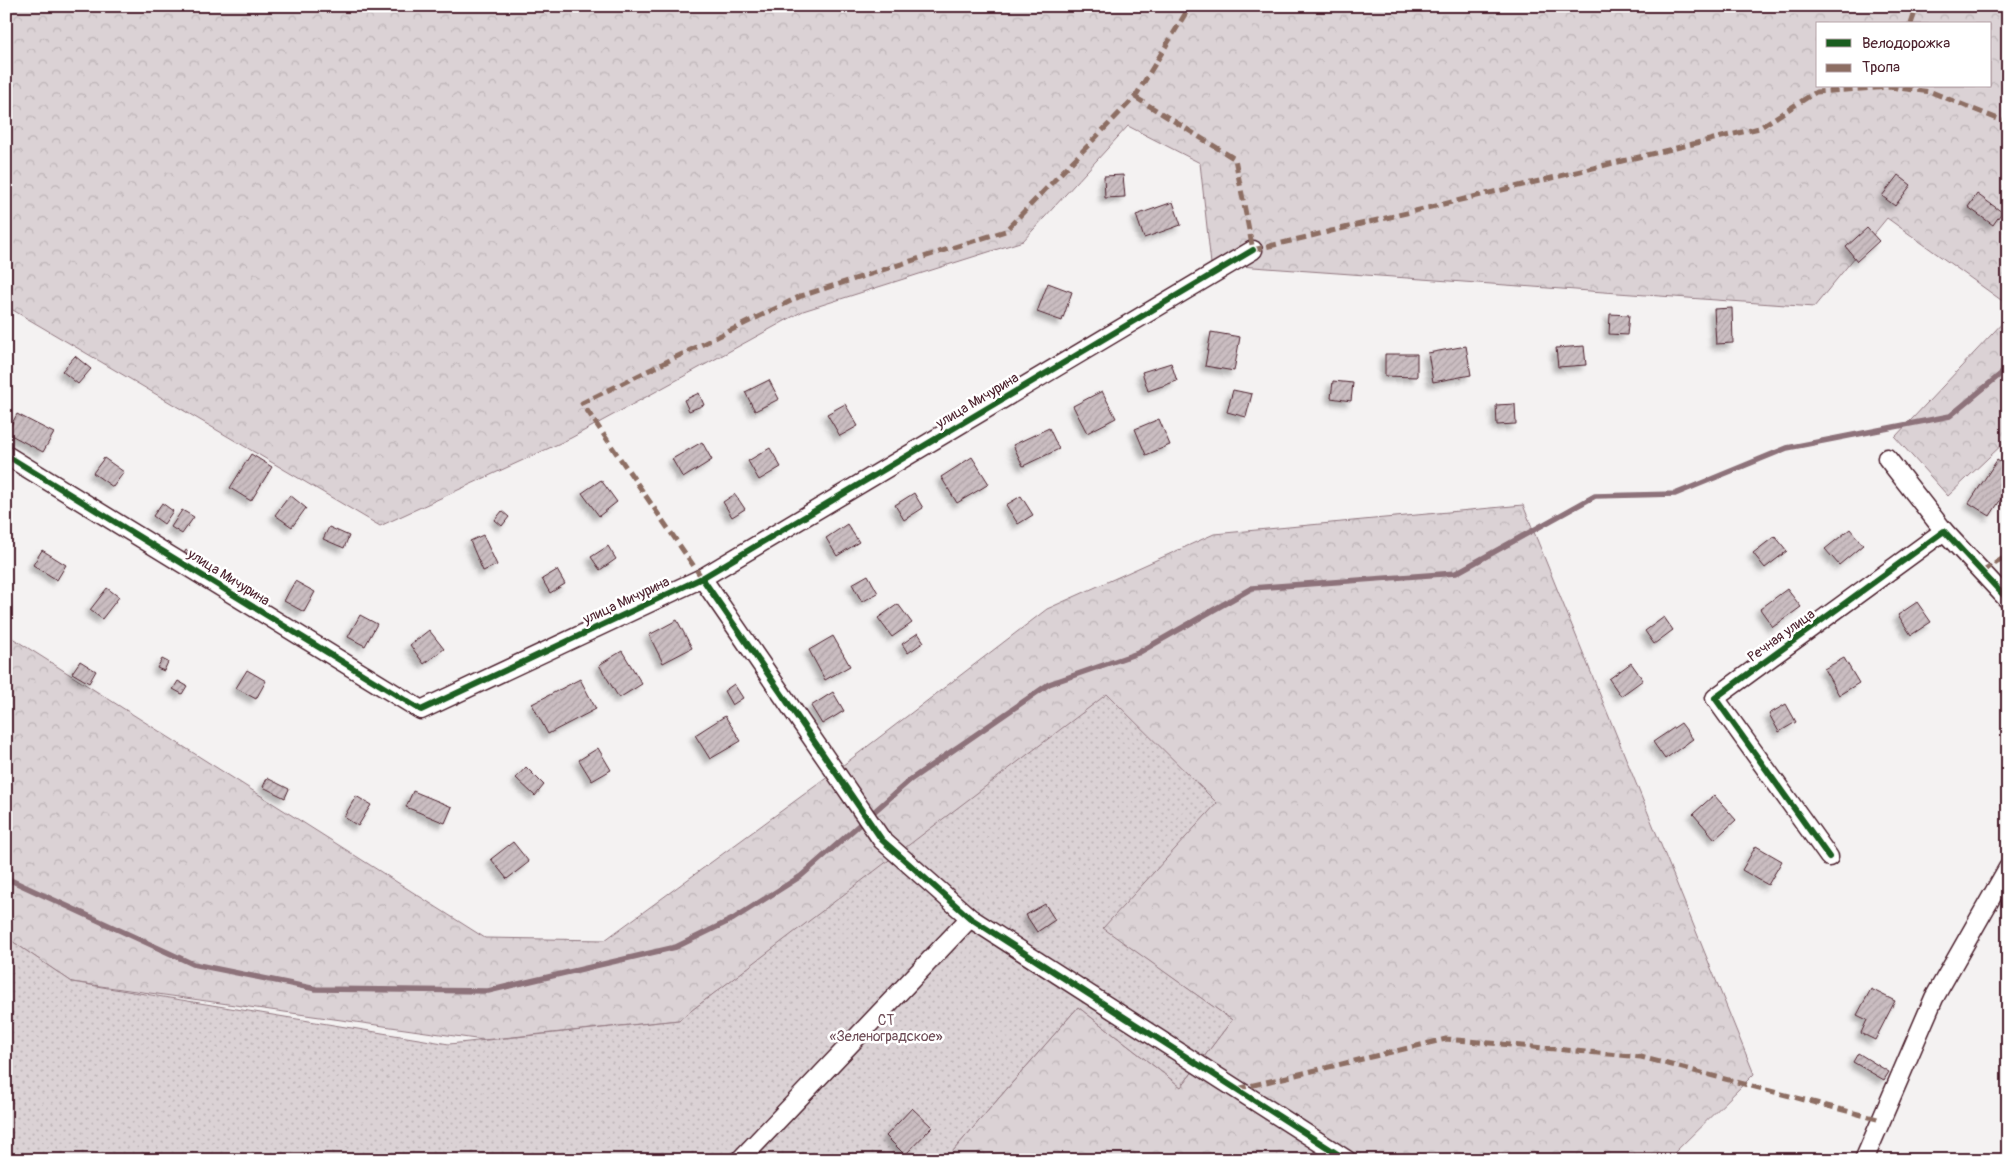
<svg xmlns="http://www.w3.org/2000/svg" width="2014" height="1166" font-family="Pangolin,sans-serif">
  <defs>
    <pattern id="forest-crowns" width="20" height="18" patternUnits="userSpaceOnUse" patternTransform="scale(1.25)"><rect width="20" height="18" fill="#dbd2d5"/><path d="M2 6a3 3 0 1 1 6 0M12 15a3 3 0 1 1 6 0" fill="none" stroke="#bdb4b7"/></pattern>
    <pattern id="park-dots" width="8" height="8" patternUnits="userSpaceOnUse" patternTransform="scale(1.25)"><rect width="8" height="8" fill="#dbd2d5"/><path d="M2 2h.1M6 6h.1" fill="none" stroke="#bdb4b7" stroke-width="1.8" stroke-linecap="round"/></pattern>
    <pattern id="building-hatch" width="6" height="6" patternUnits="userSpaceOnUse" patternTransform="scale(1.25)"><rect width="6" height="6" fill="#cabdc1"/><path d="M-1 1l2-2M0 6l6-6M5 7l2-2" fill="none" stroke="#afa2a6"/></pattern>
    <filter id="shadow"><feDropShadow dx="-4.5" dy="4.5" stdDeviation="2.5" flood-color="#0004"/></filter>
  </defs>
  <rect width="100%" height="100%" fill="#f4f2f2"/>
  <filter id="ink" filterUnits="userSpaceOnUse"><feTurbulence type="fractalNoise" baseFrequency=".02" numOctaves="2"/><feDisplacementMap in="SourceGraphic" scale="10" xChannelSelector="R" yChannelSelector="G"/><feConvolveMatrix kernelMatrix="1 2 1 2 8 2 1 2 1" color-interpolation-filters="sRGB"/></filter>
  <g filter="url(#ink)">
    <!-- forest -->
    <g fill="url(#forest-crowns)" stroke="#927880" fill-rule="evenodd">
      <path d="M6,6h2002v299l-121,-87 -73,89 -603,-43 -11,-101 -72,-37 -105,115 -220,70 -232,127 -191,88 -374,-220zM1818,24h172v62h-172z"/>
      <polygon points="2008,317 2008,439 1948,496 1895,437"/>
      <polygon points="1523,505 1754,1074 1667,1160 945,1160 1078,1007 1181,1087 1232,1020 1102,928 1216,803 902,848 882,867 679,1020 483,1040 72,982 6,937 6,634 485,938 605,940 825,779 1047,609 1214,534"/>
    </g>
    <!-- park -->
    <polygon fill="url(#park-dots)" stroke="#927880" points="1107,694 1217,803 1103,928 1232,1020 1181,1087 1078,1007 945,1160 6,1160 6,937 72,982 449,1044 679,1020"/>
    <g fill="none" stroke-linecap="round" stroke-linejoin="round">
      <!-- stream -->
      <polyline stroke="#8d727a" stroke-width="5.5" points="6,878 193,964 316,989 488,991 676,947 733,919 801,876 910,780 1049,684 1138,653 1252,588 1456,573 1595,496 1675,494 1787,448 1950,416 2008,368"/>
    </g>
    <!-- building -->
    <g fill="url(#building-hatch)" stroke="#4a1f2b" filter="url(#shadow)">
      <polygon points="1123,175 1125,197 1105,198 1104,176"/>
      <polygon points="1898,175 1911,185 1895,206 1882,196"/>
      <polygon points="1977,194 2002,212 1993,225 1968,207"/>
      <polygon points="1173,202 1181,225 1144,238 1136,215"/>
      <polygon points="1867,228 1879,241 1857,261 1846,247"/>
      <polygon points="1048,283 1072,292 1062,321 1037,312"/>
      <polygon points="1732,308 1733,343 1716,344 1714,309"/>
      <polygon points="1610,314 1629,315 1627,335 1609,334"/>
      <polygon points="1211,332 1240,337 1234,371 1205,366"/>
      <polygon points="1466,346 1471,375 1433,382 1428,353"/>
      <polygon points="1584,346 1586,365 1558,367 1556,348"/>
      <polygon points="1385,354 1417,354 1417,377 1385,376"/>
      <polygon points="75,356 91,369 78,384 62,371"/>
      <polygon points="1171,363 1177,381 1148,391 1142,372"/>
      <polygon points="769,380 779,399 755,411 745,392"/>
      <polygon points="1333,381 1353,383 1351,401 1331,398"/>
      <polygon points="1233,390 1252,394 1246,417 1227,412"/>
      <polygon points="1102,391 1116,418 1087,433 1073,406"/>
      <polygon points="699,393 704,405 689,411 684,400"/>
      <polygon points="845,404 858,426 840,436 827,414"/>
      <polygon points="1515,404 1516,424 1497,425 1496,405"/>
      <polygon points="17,414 54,433 43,452 7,433"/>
      <polygon points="1159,419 1170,445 1146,455 1135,429"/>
      <polygon points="1049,428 1059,449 1023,466 1013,445"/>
      <polygon points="702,442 712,460 683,478 672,459"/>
      <polygon points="770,448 781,467 759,480 748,461"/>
      <polygon points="251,454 272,467 251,501 230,488"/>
      <polygon points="972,457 989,484 957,503 941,477"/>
      <polygon points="104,458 124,472 113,487 93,473"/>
      <polygon points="1997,460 2008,467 2008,488 1990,516 1969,503"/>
      <polygon points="601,480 617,502 599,516 582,493"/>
      <polygon points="914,493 923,508 904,520 895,505"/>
      <polygon points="735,494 745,509 732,517 723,502"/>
      <polygon points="290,495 306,508 292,527 275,515"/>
      <polygon points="1021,496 1033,515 1018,524 1006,505"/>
      <polygon points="162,503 173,511 164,524 153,516"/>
      <polygon points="182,510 194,517 182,534 171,527"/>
      <polygon points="502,511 509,517 502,526 495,520"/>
      <polygon points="847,524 859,542 837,556 826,538"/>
      <polygon points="329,527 349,536 344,548 323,539"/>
      <polygon points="1850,529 1863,545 1839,565 1825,549"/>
      <polygon points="483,535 497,565 483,571 470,541"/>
      <polygon points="1775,536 1787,551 1765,568 1753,553"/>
      <polygon points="608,546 616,559 600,570 591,557"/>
      <polygon points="42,550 66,565 57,580 33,565"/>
      <polygon points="186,550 198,558 194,565 182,557"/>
      <polygon points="557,570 565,584 550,593 542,579"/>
      <polygon points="868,575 878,593 862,602 852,584"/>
      <polygon points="295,581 315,592 304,612 284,601"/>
      <polygon points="107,588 119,597 102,619 90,610"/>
      <polygon points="1787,589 1801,607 1773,627 1760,609"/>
      <polygon points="1917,602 1931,622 1911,635 1898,615"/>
      <polygon points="898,604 912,623 892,637 878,618"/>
      <polygon points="360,615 377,624 365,646 348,637"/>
      <polygon points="1664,617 1673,630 1654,644 1645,631"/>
      <polygon points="677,620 692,648 663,663 649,635"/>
      <polygon points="429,630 444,649 424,664 410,645"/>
      <polygon points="918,633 924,642 908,653 902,644"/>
      <polygon points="833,636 850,666 825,680 809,650"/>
      <polygon points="622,651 642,684 619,698 599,665"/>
      <polygon points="1844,658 1859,683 1839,695 1824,669"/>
      <polygon points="162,659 168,662 164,671 157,668"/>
      <polygon points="80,661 96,671 89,683 72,673"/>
      <polygon points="1631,663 1643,680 1621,696 1609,679"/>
      <polygon points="247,670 266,681 256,699 236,688"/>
      <polygon points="580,679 596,709 548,734 532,704"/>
      <polygon points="178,681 187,686 182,694 173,689"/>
      <polygon points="734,684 743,698 732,705 724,691"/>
      <polygon points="833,692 844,711 822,724 811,706"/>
      <polygon points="1786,704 1796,722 1779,732 1769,714"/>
      <polygon points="725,716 741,741 710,759 695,735"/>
      <polygon points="1681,723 1693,739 1665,759 1653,742"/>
      <polygon points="598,748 611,770 592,781 579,760"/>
      <polygon points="526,767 544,785 535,796 516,778"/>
      <polygon points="267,778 289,789 285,798 263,787"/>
      <polygon points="413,791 452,807 445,823 406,807"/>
      <polygon points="1714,795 1736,820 1715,839 1693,814"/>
      <polygon points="356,796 371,805 358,826 344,817"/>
      <polygon points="513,842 529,862 507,879 491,859"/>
      <polygon points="1756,846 1782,861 1768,885 1742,870"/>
      <polygon points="1045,904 1055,920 1037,932 1026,915"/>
      <polygon points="1871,989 1895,1001 1875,1040 1861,1033 1867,1020 1857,1015"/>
      <polygon points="1858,1053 1889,1072 1884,1080 1853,1062"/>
      <polygon points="912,1108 932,1127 905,1155 886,1136"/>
    </g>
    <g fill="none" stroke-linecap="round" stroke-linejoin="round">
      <defs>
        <g id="minor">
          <polyline points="6,455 421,710 702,578 1253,250"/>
          <polyline points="1887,458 1944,531"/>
          <polyline points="702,578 882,840 970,918 1347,1160"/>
          <polyline points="1829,857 1715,698 1944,531 2008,600"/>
          <polyline points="740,1160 970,918"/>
          <polyline points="1864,1160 1934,998 2008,868"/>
        </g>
      </defs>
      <!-- minor casing -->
      <use href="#minor" stroke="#4a1f2b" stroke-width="21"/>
      <!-- minor -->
      <use href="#minor" stroke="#fff" stroke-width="18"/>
      <!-- quiet -->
      <g stroke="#8d6e63" stroke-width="5" stroke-dasharray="10 5" stroke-linecap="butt">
        <polyline points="1911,24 1917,6"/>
        <polyline points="1135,97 1235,159 1253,250 1759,128 1816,92 1890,87 1931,92 2008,123"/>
        <polyline points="1982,572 2008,555"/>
        <polyline points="702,578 582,403 801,296 1005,231 1135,97 1190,6"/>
        <polyline points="1237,1089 1446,1039 1641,1057 1881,1120"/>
      </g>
      <defs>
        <g id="cycleway">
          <polyline points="6,455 421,710 702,578 1253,250"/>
          <polyline points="702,578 882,840 970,918 1347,1160"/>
          <polyline points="1829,857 1715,698 1944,531 2008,600"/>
        </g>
      </defs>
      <!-- cycleway casing -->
      <use href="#cycleway" stroke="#fff" stroke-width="9"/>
      <!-- cycleway -->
      <use href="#cycleway" stroke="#1b5e20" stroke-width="6"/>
    </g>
  </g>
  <g text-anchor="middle" stroke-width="5" stroke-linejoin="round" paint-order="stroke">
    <!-- street labels -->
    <g font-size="14" fill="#4a1f2b" stroke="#fff">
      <text transform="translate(977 400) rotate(-31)" y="5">улица Мичурина</text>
      <text transform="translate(229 577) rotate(32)" y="5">улица Мичурина</text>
      <text transform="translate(626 600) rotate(-25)" y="5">улица Мичурина</text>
      <text transform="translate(1781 635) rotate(-36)" y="5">Речная улица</text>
    </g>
    <!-- park labels -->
    <g font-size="14" fill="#6e4c56" stroke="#fff">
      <text x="886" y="1025">СТ<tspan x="886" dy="16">«Зеленоградское»</tspan></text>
    </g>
  </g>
  <!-- margin -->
  <rect width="2014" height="1166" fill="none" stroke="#fff" stroke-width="25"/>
  <rect x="12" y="12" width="1989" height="1141" fill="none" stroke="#4a1f2b" stroke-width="2" filter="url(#ink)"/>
  <!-- legend -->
  <rect x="1816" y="22" width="175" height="65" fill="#ffffff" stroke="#b7a5aa"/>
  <rect x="1826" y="39" width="25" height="8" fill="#1b5e20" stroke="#b7a5aa"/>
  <text x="1862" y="48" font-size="15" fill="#4a1f2b">Велодорожка</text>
  <rect x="1826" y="64" width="25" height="8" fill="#8d6e63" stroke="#b7a5aa"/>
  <text x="1862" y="72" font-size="15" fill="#4a1f2b">Тропа</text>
</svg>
